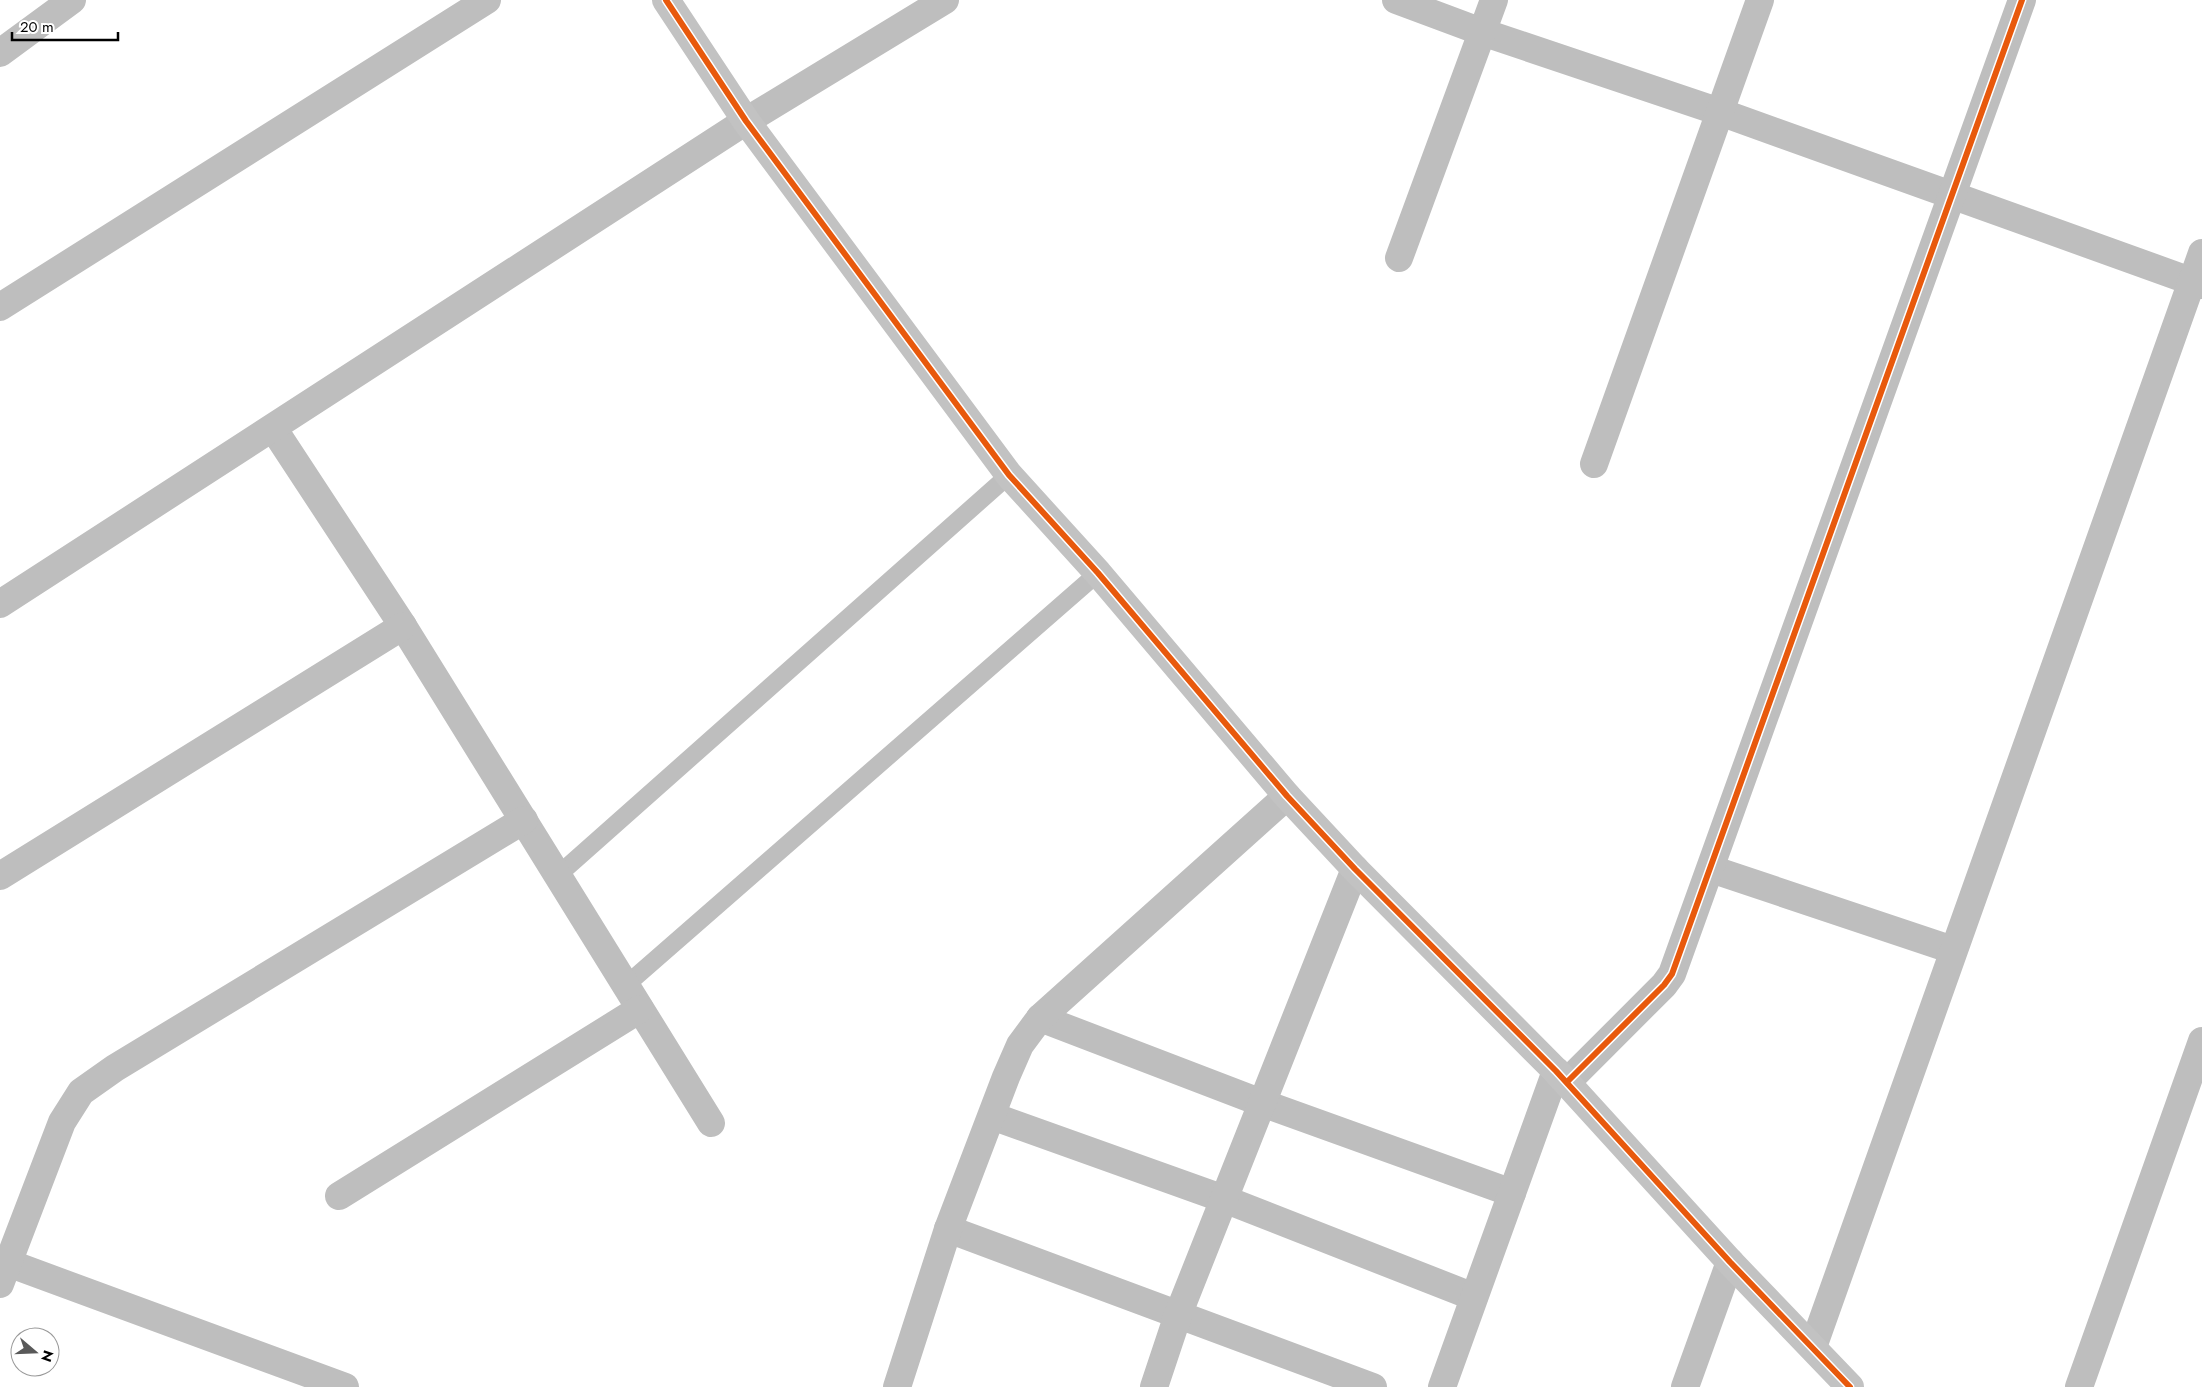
<svg xmlns="http://www.w3.org/2000/svg" width="2202" height="1387" font-family="Jost,sans-serif">
  <rect width="100%" height="100%" fill="#fff"/>
  <g fill="none" stroke-linecap="round" stroke-linejoin="round">
    <!-- lane -->
    <g stroke="#bebebe" stroke-width="18">
      <polyline points="557,876 1009,475"/>
      <polyline points="625,986 1098,573"/>
    </g>
    <!-- street -->
    <g stroke="#bebebe" stroke-width="28">
      <polyline points="1396,0 1482,32 1720,112 2202,285"/>
      <polyline points="0,53 72,0"/>
      <polyline points="1399,258 1494,0"/>
      <polyline points="0,307 487,0"/>
      <polyline points="273,428 403,626 711,1123"/>
      <polyline points="1594,464 1760,0"/>
      <polyline points="0,604 746,121 945,0"/>
      <polyline points="1711,869 1953,950"/>
      <polyline points="0,876 403,626"/>
      <polyline points="1040,1018 1262,1103 1512,1193"/>
      <polyline points="1567,1082 1664,985 1672,974 2022,0"/>
      <polyline points="992,1116 1224,1199 1474,1297"/>
      <polyline points="339,1196 640,1009"/>
      <polyline points="948,1229 1373,1387"/>
      <polyline points="0,1260 345,1387"/>
      <polyline points="0,1284 62,1122 81,1092 115,1068 524,820"/>
      <polyline points="1813,1347 2202,253"/>
      <polyline points="897,1387 948,1229 1006,1077 1020,1045 1040,1018 1287,796"/>
      <polyline points="1154,1387 1178,1315 1355,869"/>
      <polyline points="1442,1387 1556,1071"/>
      <polyline points="1685,1387 1730,1262"/>
      <polyline points="2079,1387 2202,1041"/>
    </g>
    <!-- secondary -->
    <polyline stroke="#c2c2c2" stroke-width="28" points="666,0 746,121 1009,475 1098,573 1287,796 1355,869 1556,1071 1730,1262 1850,1387"/>
    <defs>
      <g id="cycleway">
        <polyline points="666,0 746,121 1009,475 1098,573 1287,796 1355,869 1556,1071 1730,1262 1850,1387"/>
        <polyline points="1567,1082 1664,985 1672,974 2022,0"/>
      </g>
    </defs>
    <!-- cycleway casing -->
    <use href="#cycleway" stroke="#fff" stroke-width="9"/>
    <!-- cycleway -->
    <use href="#cycleway" stroke="#e8590c" stroke-width="6"/>
  </g>
  <!-- north arrow -->
  <g transform="translate(35 1352) rotate(109)"><circle r="24" fill="#ffffff" stroke="#999999"/>
  <path d="M0-4L9 19L0 12L-9 19Z" fill="#595959"/>
  <text y="-8" font-size="14" font-weight="bold" text-anchor="middle" fill="#000000">N</text>
  </g>
  <!-- scale -->
  <path d="M12 32v8h106v-8" fill="none" stroke="#000000" stroke-width="2.5"/>
  <text x="20" y="32" font-size="15" fill="#000000" stroke="#ffffff" stroke-width="4" paint-order="stroke">20 m</text>
</svg>
